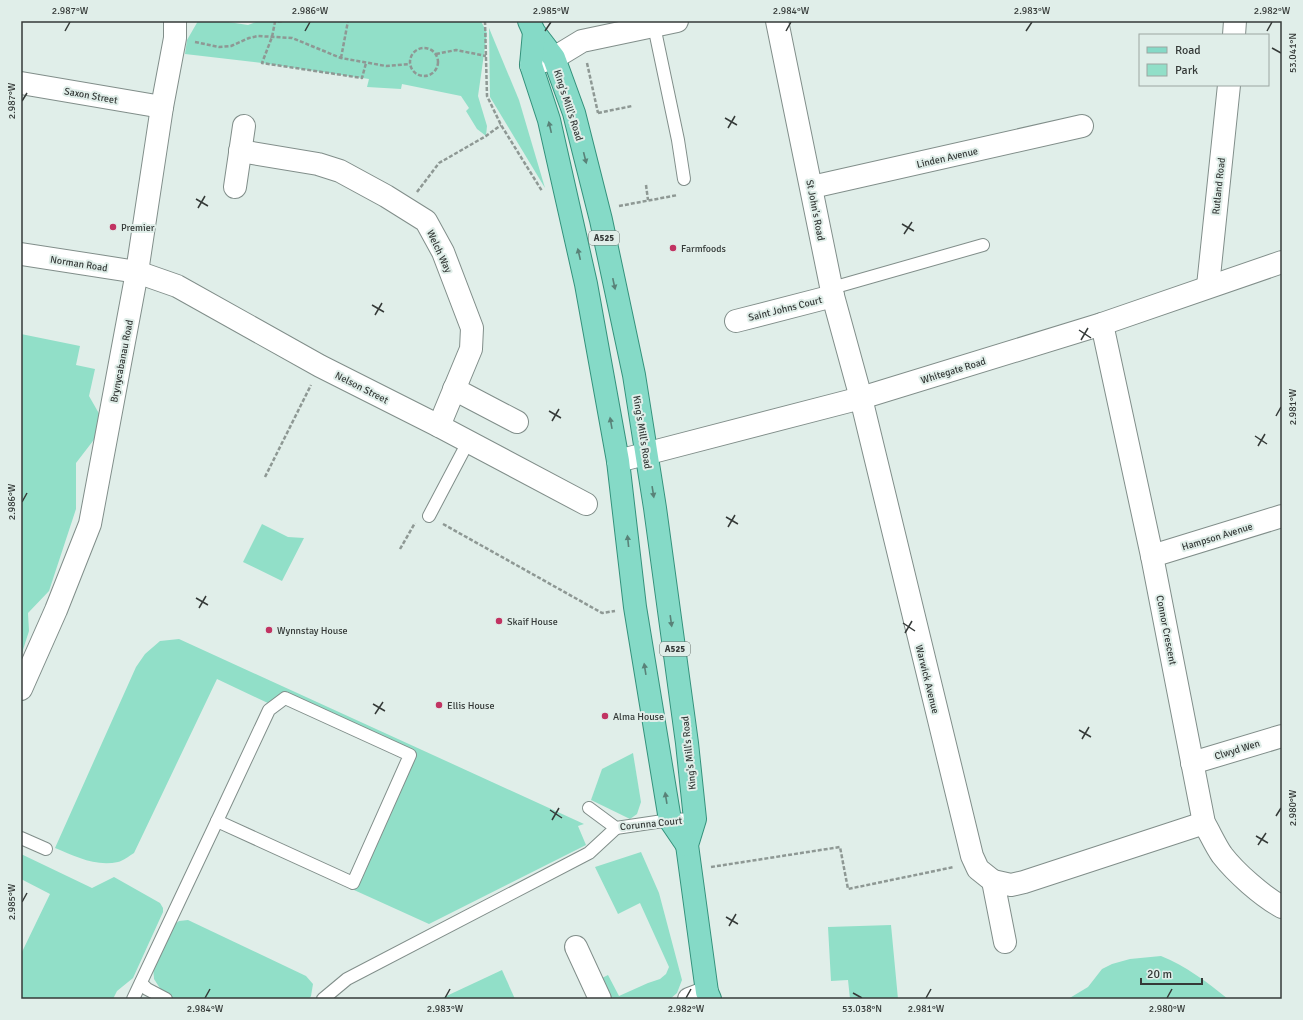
<svg xmlns="http://www.w3.org/2000/svg" width="1303" height="1020" font-family="Signika,sans-serif">
  <rect width="100%" height="100%" fill="#e0eee9"/>
  <!-- green -->
  <g fill="#91dfc8">
    <polygon points="198,21 222,21 248,25 259,21 275,22 282,21 481,21 487,33 478,96 487,126 486,136 477,129 466,111 469,108 461,96 402,84 401,89 367,87 369,79 262,63 185,54 187,40"/>
    <polygon points="489,28 519,100 545,188 490,97"/>
    <polygon points="21,334 80,346 76,365 95,369 89,396 101,417 96,437 76,463 76,509 49,591 28,613 29,631 21,656"/>
    <polygon points="262,524 288,537 304,538 282,581 243,562"/>
    <path d="M179,639l405,185 -6,2 8,19 -157,79 -75,-34 62,-136 -132,-60 -14,10 -53,-25 -83,174c-5,3 -11,8 -16,9 -23,5 -43,-6 -63,-14l81,-181 9,-13 15,-13z"/>
    <polygon points="633,753 641,802 637,814 630,819 591,800 602,769"/>
    <polygon points="641,852 659,893 682,980 677,993 670,999 602,999 598,980 608,975 619,996 648,983 660,979 666,974 669,967 640,903 618,914 595,867"/>
    <polygon points="21,854 92,888 114,877 160,903 163,908 163,912 133,978 117,991 113,999 21,999 21,954 50,894 21,879"/>
    <polygon points="188,920 306,976 313,984 311,996 309,999 175,999 163,993 154,979 153,965 171,927 179,921"/>
    <polygon points="891,925 898,999 850,999 848,980 831,981 828,927"/>
    <path d="M1161,956c25,10 46,26 67,43h-160l20,-12 14,-18 10,-5 18,-5z"/>
    <polygon points="502,970 515,999 440,999"/>
  </g>
  <g fill="none" stroke-linecap="round" stroke-linejoin="round">
    <defs>
      <g id="lane">
        <polyline points="654,26 678,140 684,179"/>
        <polyline points="832,288 983,245"/>
        <polyline points="429,516 468,442"/>
        <polygon points="285,698 410,755 353,883 217,821 269,710"/>
        <polyline points="589,808 616,828 670,820 695,819"/>
        <polyline points="21,838 46,849"/>
        <polyline points="141,983 147,989 166,999"/>
        <polyline points="133,999 217,821"/>
        <polyline points="323,999 347,979 589,853 616,828"/>
      </g>
      <g id="street">
        <polyline points="777,21 833,296 861,398 972,856 978,869 993,881 1005,942"/>
        <polyline points="1234,35 1235,21"/>
        <polyline points="531,65 554,58 582,41 677,21"/>
        <polyline points="21,83 162,107"/>
        <polyline points="240,151 318,164 340,171 386,196 426,221 443,252 472,328 471,349 439,426"/>
        <polyline points="235,187 244,126"/>
        <polyline points="812,187 1082,126"/>
        <polyline points="21,254 137,272 177,286 320,366 439,426 586,504"/>
        <polyline points="1208,286 1229,85"/>
        <polyline points="736,321 833,296"/>
        <path d="M1102,324l50,232 52,267c6,10 11,22 18,32 14,18 40,41 60,52"/>
        <polyline points="454,389 517,422"/>
        <polyline points="618,461 861,398 1102,324 1282,262"/>
        <polyline points="1152,556 1282,516"/>
        <polyline points="21,689 56,610 90,524 137,272 162,107 175,38 175,21"/>
        <polyline points="1192,763 1282,736"/>
        <polyline points="993,881 1011,885 1024,882 1204,823"/>
        <polyline points="576,947 600,999"/>
        <polyline points="689,999 707,992"/>
      </g>
      <g id="primary">
        <polyline points="529,21 534,32 554,58 574,113 601,220 634,375 655,508 687,743 695,819 687,845 707,992 710,999"/>
        <polyline points="534,32 531,65 549,120 586,284 618,461 635,607 670,820 687,845"/>
      </g>
    </defs>
    <!-- lane casing -->
    <use href="#lane" stroke="#818e8a" stroke-width="14"/>
    <!-- street casing -->
    <use href="#street" stroke="#818e8a" stroke-width="24"/>
    <!-- primary casing -->
    <use href="#primary" stroke="#34927c" stroke-width="24"/>
    <!-- path -->
    <g stroke="#8e9894" stroke-width="2.5" stroke-dasharray="4 2" stroke-linecap="butt">
      <polyline points="282,21 275,22 272,37 262,63 362,78 366,63"/>
      <polyline points="485,21 487,96 501,125 542,191"/>
      <polyline points="195,42 219,47 231,46 249,38 258,36 292,38 341,58 386,66 410,64"/>
      <circle cx="424" cy="62" r="14"/>
      <polyline points="436,54 456,50 486,56"/>
      <polyline points="341,58 348,21"/>
      <polyline points="587,63 598,113"/>
      <polyline points="598,113 632,106"/>
      <polyline points="646,185 648,200"/>
      <polyline points="417,192 439,163 486,136 501,125"/>
      <polyline points="619,206 678,195"/>
      <polyline points="265,477 311,385"/>
      <polyline points="443,524 602,613 615,611"/>
      <polyline points="400,549 415,523"/>
      <polyline points="711,867 840,847 848,889 954,867"/>
    </g>
    <!-- lane -->
    <use href="#lane" stroke="#fff" stroke-width="12"/>
    <!-- street -->
    <use href="#street" stroke="#fff" stroke-width="22"/>
    <!-- primary -->
    <use href="#primary" stroke="#85dac7" stroke-width="22"/>
  </g>
  <!-- one-way arrows -->
  <defs><path id="oneway-solid" d="M-6-.8H1V-3.2L6.5 0L1 3.2V.8H-6Z"/></defs>
  <g fill="#598278">
    <use href="#oneway-solid" transform="translate(550 127) rotate(-103)"/>
    <use href="#oneway-solid" transform="translate(585 158) rotate(76)"/>
    <use href="#oneway-solid" transform="translate(579 254) rotate(-103)"/>
    <use href="#oneway-solid" transform="translate(614 284) rotate(78)"/>
    <use href="#oneway-solid" transform="translate(611 423) rotate(-100)"/>
    <use href="#oneway-solid" transform="translate(653 492) rotate(81)"/>
    <use href="#oneway-solid" transform="translate(628 541) rotate(-96)"/>
    <use href="#oneway-solid" transform="translate(671 621) rotate(82)"/>
    <use href="#oneway-solid" transform="translate(645 669) rotate(-99)"/>
    <use href="#oneway-solid" transform="translate(666 798) rotate(-99)"/>
  </g>
  <!-- ticks -->
  <path fill="none" stroke="#353a38" stroke-width="1.5" d="M65,31l5,-9M305,31l5,-9M545,31l6,-9M786,31l5,-9M1026,31l6,-9M1267,31l5,-9M1272,48l9,5M22,101l5,-8M725,118l12,7M728,128l7,-12M196,199l12,7M198,208l7,-12M902,224l12,7M904,234l8,-12M372,305l12,7M375,315l7,-12M1079,330l12,8M1081,340l7,-12M549,411l12,7M1276,416l5,-9M552,421l7,-12M1255,436l12,8M1258,446l7,-12M22,502l5,-9M726,517l12,7M728,527l7,-12M196,598l12,7M199,608l7,-12M903,623l12,8M905,633l7,-12M373,704l12,7M375,714l8,-12M1079,730l12,7M1082,739l7,-12M550,810l12,8M1276,816l5,-8M552,820l7,-12M1256,836l12,7M1258,845l8,-12M22,902l5,-9M726,917l12,7M729,926l7,-12M853,993l9,5M205,998l5,-9M445,998l5,-9M686,998l5,-9M926,998l5,-9M1167,998l5,-9"/>
  <!-- markers -->
  <g fill="#c13362" stroke="#e0eee9" stroke-width="1.5">
    <circle cx="113" cy="227" r="4"/>
    <circle cx="673" cy="248" r="4"/>
    <circle cx="499" cy="621" r="4"/>
    <circle cx="269" cy="630" r="4"/>
    <circle cx="439" cy="705" r="4"/>
    <circle cx="605" cy="716" r="4"/>
  </g>
  <g text-anchor="middle" stroke-width="4" stroke-linejoin="round" paint-order="stroke">
    <!-- shield labels -->
    <g fill="#e0eee9" stroke="#68706d" stroke-width="1">
      <rect x="589" y="231" width="30" height="14" rx="3"/>
      <rect x="660" y="642" width="30" height="14" rx="3"/>
    </g>
    <g font-size="9" font-weight="bold" fill="#353a38">
      <text x="604" y="241">A525</text>
      <text x="675" y="652">A525</text>
    </g>
    <!-- street labels -->
    <g font-size="10" fill="#353a38" stroke="#e0eee9">
      <text transform="translate(91 95) rotate(10)" y="4">Saxon Street</text>
      <text transform="translate(569 105) rotate(72)" y="4">King's Mill's Road</text>
      <text transform="translate(947 157) rotate(-13)" y="4">Linden Avenue</text>
      <text transform="translate(1218 186) rotate(-84)" y="4">Rutland Road</text>
      <text transform="translate(816 210) rotate(79)" y="4">St John's Road</text>
      <text transform="translate(440 251) rotate(65)" y="4">Welch Way</text>
      <text transform="translate(79 263) rotate(9)" y="4">Norman Road</text>
      <text transform="translate(785 308) rotate(-14)" y="4">Saint Johns Court</text>
      <text transform="translate(121 361) rotate(-79)" y="4">Brynycabanau Road</text>
      <text transform="translate(953 370) rotate(-17)" y="4">Whitegate Road</text>
      <text transform="translate(362 387) rotate(27)" y="4">Nelson Street</text>
      <text transform="translate(643 432) rotate(81)" y="4">King's Mill's Road</text>
      <text transform="translate(1217 536) rotate(-17)" y="4">Hampson Avenue</text>
      <text transform="translate(1167 630) rotate(79)" y="4">Connor Crescent</text>
      <text transform="translate(928 679) rotate(76)" y="4">Warwick Avenue</text>
      <text transform="translate(1237 749) rotate(-17)" y="4">Clwyd Wen</text>
      <text transform="translate(688 753) rotate(-96)" y="4">King's Mill's Road</text>
      <text transform="translate(651 823) rotate(-6)" y="4">Corunna Court</text>
    </g>
    <!-- poi labels -->
    <g font-size="10" fill="#353a38" stroke="#e0eee9" text-anchor="start">
      <text x="121" y="231">Premier</text>
      <text x="681" y="252">Farmfoods</text>
      <text x="507" y="625">Skaif House</text>
      <text x="277" y="634">Wynnstay House</text>
      <text x="447" y="709">Ellis House</text>
      <text x="613" y="720">Alma House</text>
    </g>
  </g>
  <!-- border -->
  <rect width="1303" height="1020" fill="none" stroke="#e0eee9" stroke-width="44"/>
  <!-- legend -->
  <rect x="1139" y="34" width="130" height="52" fill="#e0eee9" stroke="#9ca6a2"/>
  <rect x="1147" y="47" width="20" height="6" fill="#85dac7" stroke="#9ca6a2"/>
  <text x="1175" y="54" font-size="12" fill="#353a38">Road</text>
  <rect x="1147" y="64" width="20" height="12" fill="#91dfc8" stroke="#9ca6a2"/>
  <text x="1175" y="74" font-size="12" fill="#353a38">Park</text>
  <!-- scale -->
  <path d="M1141 978v6h61v-6" fill="none" stroke="#353a38" stroke-width="2"/>
  <text x="1147" y="978" font-size="12" fill="#353a38" stroke="#e0eee9" stroke-width="3" paint-order="stroke">20 m</text>
  <rect x="22" y="22" width="1259" height="976" fill="none" stroke="#353a38" stroke-width="1.5"/>
  <g font-size="10" text-anchor="middle" fill="#353a38">
    <text x="70" y="14">2.987°W</text>
    <text x="310" y="14">2.986°W</text>
    <text x="551" y="14">2.985°W</text>
    <text x="791" y="14">2.984°W</text>
    <text x="1032" y="14">2.983°W</text>
    <text x="1272" y="14">2.982°W</text>
    <text transform="translate(1292 53) rotate(-90)" y="4">53.041°N</text>
    <text transform="translate(11 101) rotate(-90)" y="4">2.987°W</text>
    <text transform="translate(1292 407) rotate(-90)" y="4">2.981°W</text>
    <text transform="translate(11 502) rotate(-90)" y="4">2.986°W</text>
    <text transform="translate(1292 808) rotate(-90)" y="4">2.980°W</text>
    <text transform="translate(11 902) rotate(-90)" y="4">2.985°W</text>
    <text x="205" y="1012">2.984°W</text>
    <text x="445" y="1012">2.983°W</text>
    <text x="686" y="1012">2.982°W</text>
    <text x="862" y="1012">53.038°N</text>
    <text x="926" y="1012">2.981°W</text>
    <text x="1167" y="1012">2.980°W</text>
  </g>
</svg>
